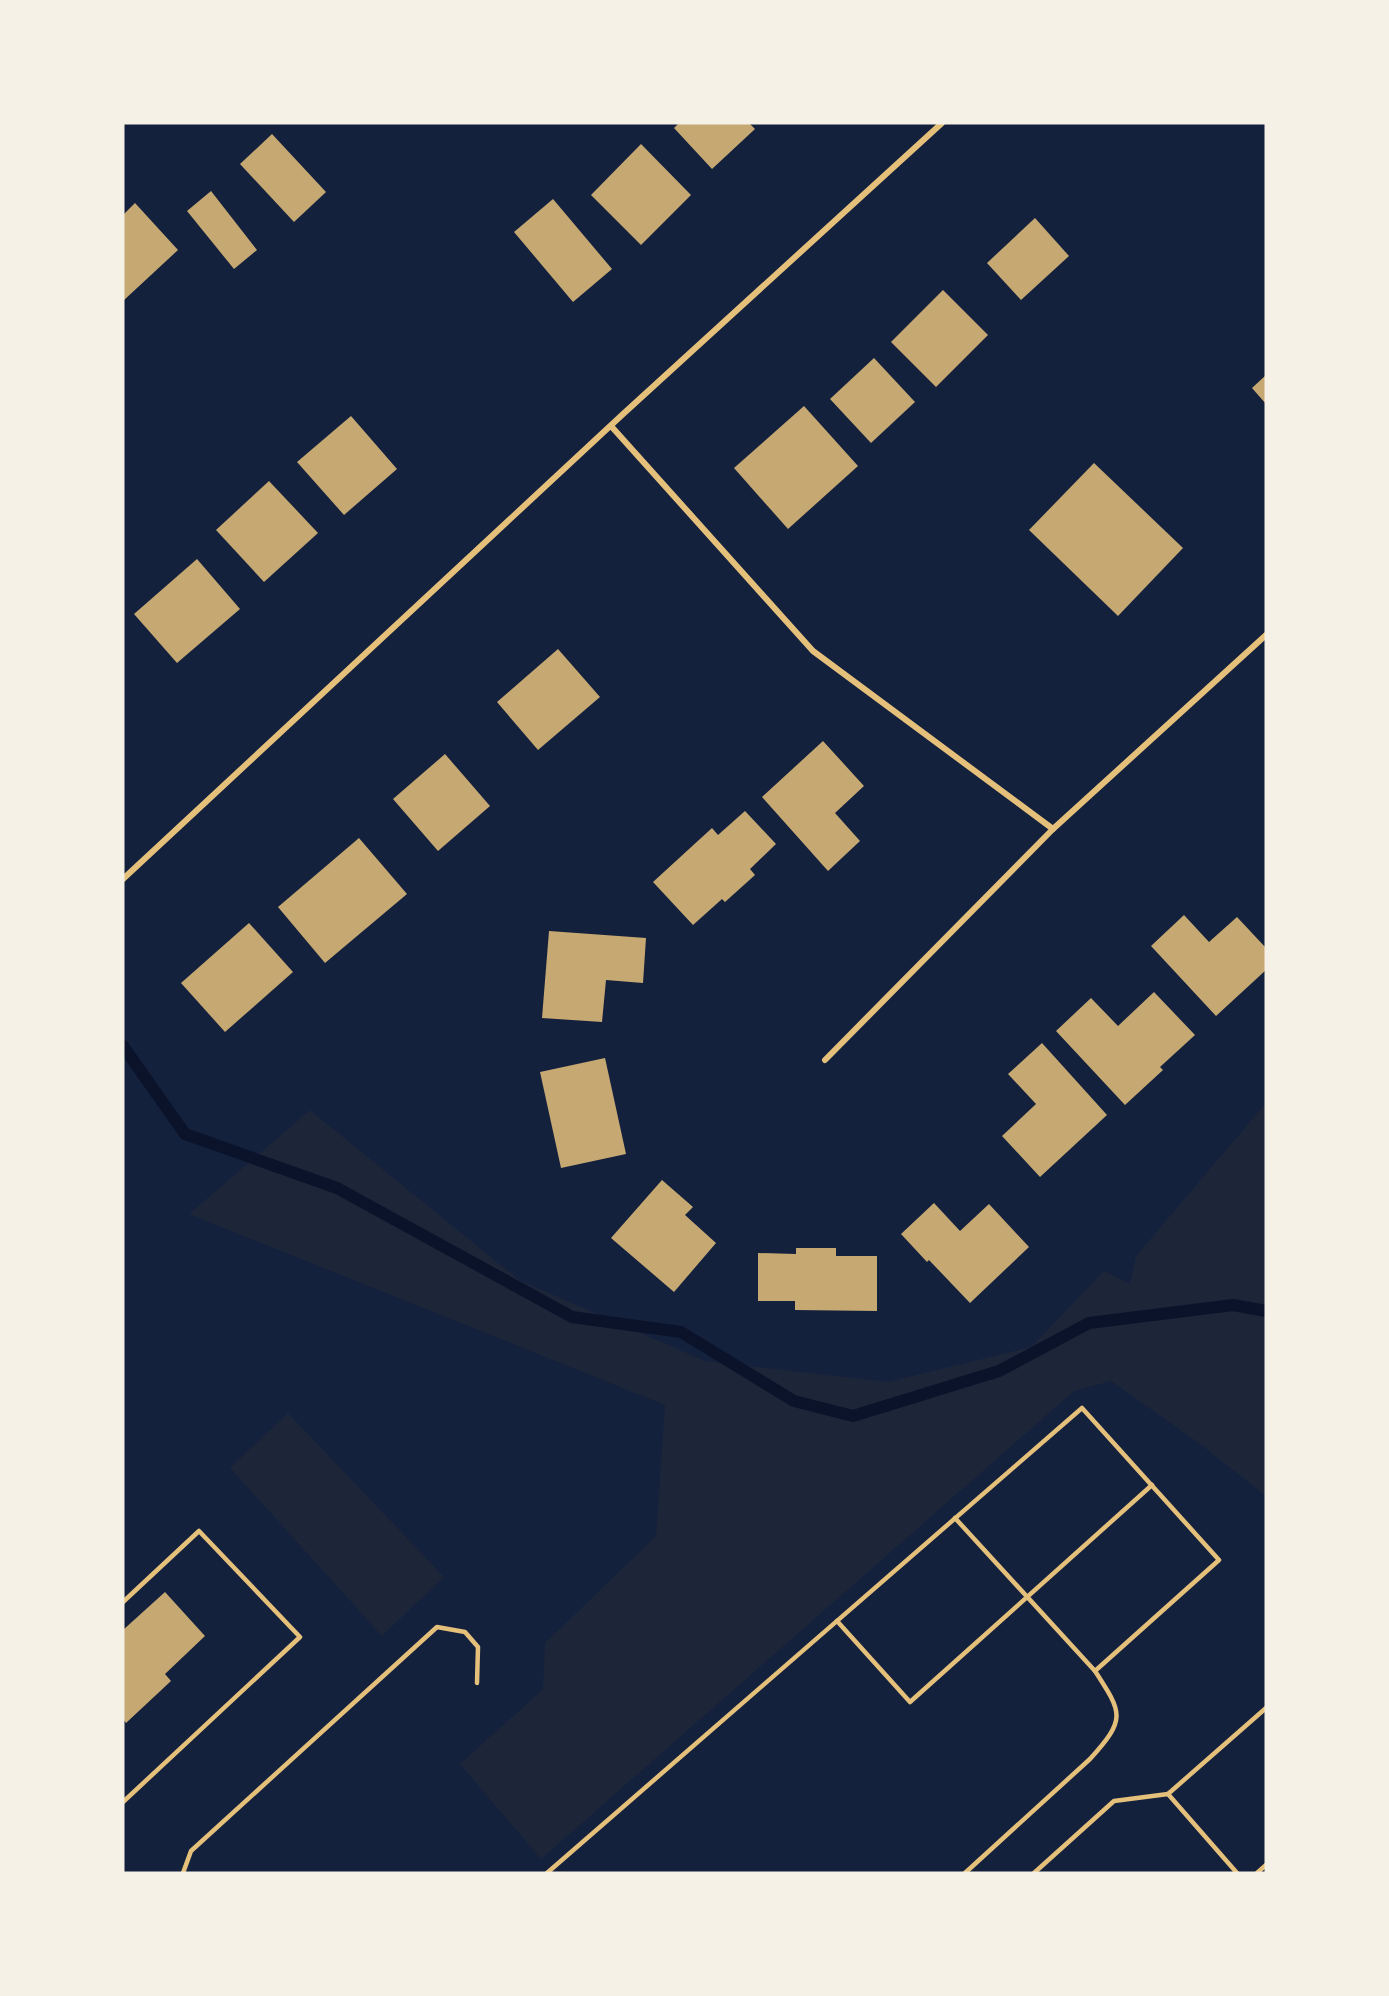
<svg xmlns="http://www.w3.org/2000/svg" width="1389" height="1996" font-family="Montserrat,sans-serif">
  <rect width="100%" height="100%" fill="#14213d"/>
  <!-- green -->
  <g fill="#1d2539">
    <polygon points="1266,1103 1266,1496 1200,1444 1111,1381 1074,1391 541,1859 460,1764 543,1689 545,1643 656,1536 665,1405 189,1214 310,1110 519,1280 705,1361 888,1382 1031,1347 1104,1271 1130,1284 1136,1256"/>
    <polygon points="288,1413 444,1577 382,1636 230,1468"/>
  </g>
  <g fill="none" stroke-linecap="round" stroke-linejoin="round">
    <!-- stream -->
    <polyline stroke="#0b132b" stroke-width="12" points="123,1046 185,1134 337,1188 572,1317 681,1332 794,1401 853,1416 999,1371 1089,1323 1233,1305 1266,1311"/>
  </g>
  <!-- building -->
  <g fill="#c6a872">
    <polygon points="679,123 749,123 755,129 712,169 674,128"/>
    <polygon points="272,134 326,192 294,222 240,164"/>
    <polygon points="641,144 691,195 641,245 591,195"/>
    <polygon points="211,191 257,250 234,269 187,211"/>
    <polygon points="553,199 612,269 573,302 514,232"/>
    <polygon points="135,203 178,250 123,301 123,215"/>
    <polygon points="1035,218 1069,256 1021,300 987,263"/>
    <polygon points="943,290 988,335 936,387 891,342"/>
    <polygon points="874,358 915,402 871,443 830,399"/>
    <polygon points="1266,375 1266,404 1252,388"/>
    <polygon points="804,406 858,466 788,529 734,468"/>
    <polygon points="351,416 397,469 344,515 297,462"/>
    <polygon points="1094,463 1183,548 1118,616 1029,530"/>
    <polygon points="269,481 318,533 264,582 216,530"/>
    <polygon points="197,559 240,609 177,663 134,614"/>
    <polygon points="558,649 600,697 538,750 497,702"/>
    <polygon points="823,741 864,786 835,813 860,841 828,871 762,797"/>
    <polygon points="445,754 490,806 438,851 393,799"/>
    <polygon points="745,811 776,844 750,869 755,875 725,902 722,899 693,925 653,882 712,828 718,835"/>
    <polygon points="359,838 407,894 325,963 278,907"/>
    <polygon points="1184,915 1209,942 1237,917 1266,948 1266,970 1216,1016 1151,946"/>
    <polygon points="249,923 293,972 225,1032 181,983"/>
    <polygon points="549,931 646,938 643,983 606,980 602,1022 542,1018"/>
    <polygon points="1154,992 1195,1035 1160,1067 1163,1070 1125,1105 1056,1031 1091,998 1118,1026"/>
    <polygon points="1042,1043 1107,1115 1040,1177 1002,1136 1036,1104 1008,1074"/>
    <polygon points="605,1058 626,1154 561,1168 540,1072"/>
    <polygon points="662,1180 693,1207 685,1215 716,1243 674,1292 611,1238"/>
    <polygon points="934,1203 960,1231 989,1204 1029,1247 970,1303 929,1260 927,1262 901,1234"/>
    <polygon points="796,1248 836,1248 836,1256 877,1256 877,1311 795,1310 795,1301 758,1301 758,1253 796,1254"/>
    <polygon points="165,1592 205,1636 165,1674 171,1681 126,1723 123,1719 123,1630"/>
  </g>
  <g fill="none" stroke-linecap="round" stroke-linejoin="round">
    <!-- service -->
    <g stroke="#e5c07b" stroke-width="4.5">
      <polyline points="955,1518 1095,1671"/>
      <polyline points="123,1602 199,1531 300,1637 123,1802"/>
      <polyline points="837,1621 910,1702 1152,1485"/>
      <polyline points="183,1873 191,1851 437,1627 465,1632 478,1647 477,1683"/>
      <path d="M547,1873l535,-465 137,152 -124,111c28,43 31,48 -5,88l-125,114"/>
      <polyline points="1034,1873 1114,1801 1168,1794"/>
      <polyline points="1237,1873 1168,1794 1266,1708"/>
      <polyline points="1257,1873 1266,1865"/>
    </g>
    <!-- minor -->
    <g stroke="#e5c07b" stroke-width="6">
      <polyline points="611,426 813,651 1053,829"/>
      <polyline points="123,879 622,415 942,123"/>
      <polyline points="825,1060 1053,829 1266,635"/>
    </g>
  </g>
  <!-- border -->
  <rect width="1389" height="1996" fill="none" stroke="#f6f1e7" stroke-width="249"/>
</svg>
